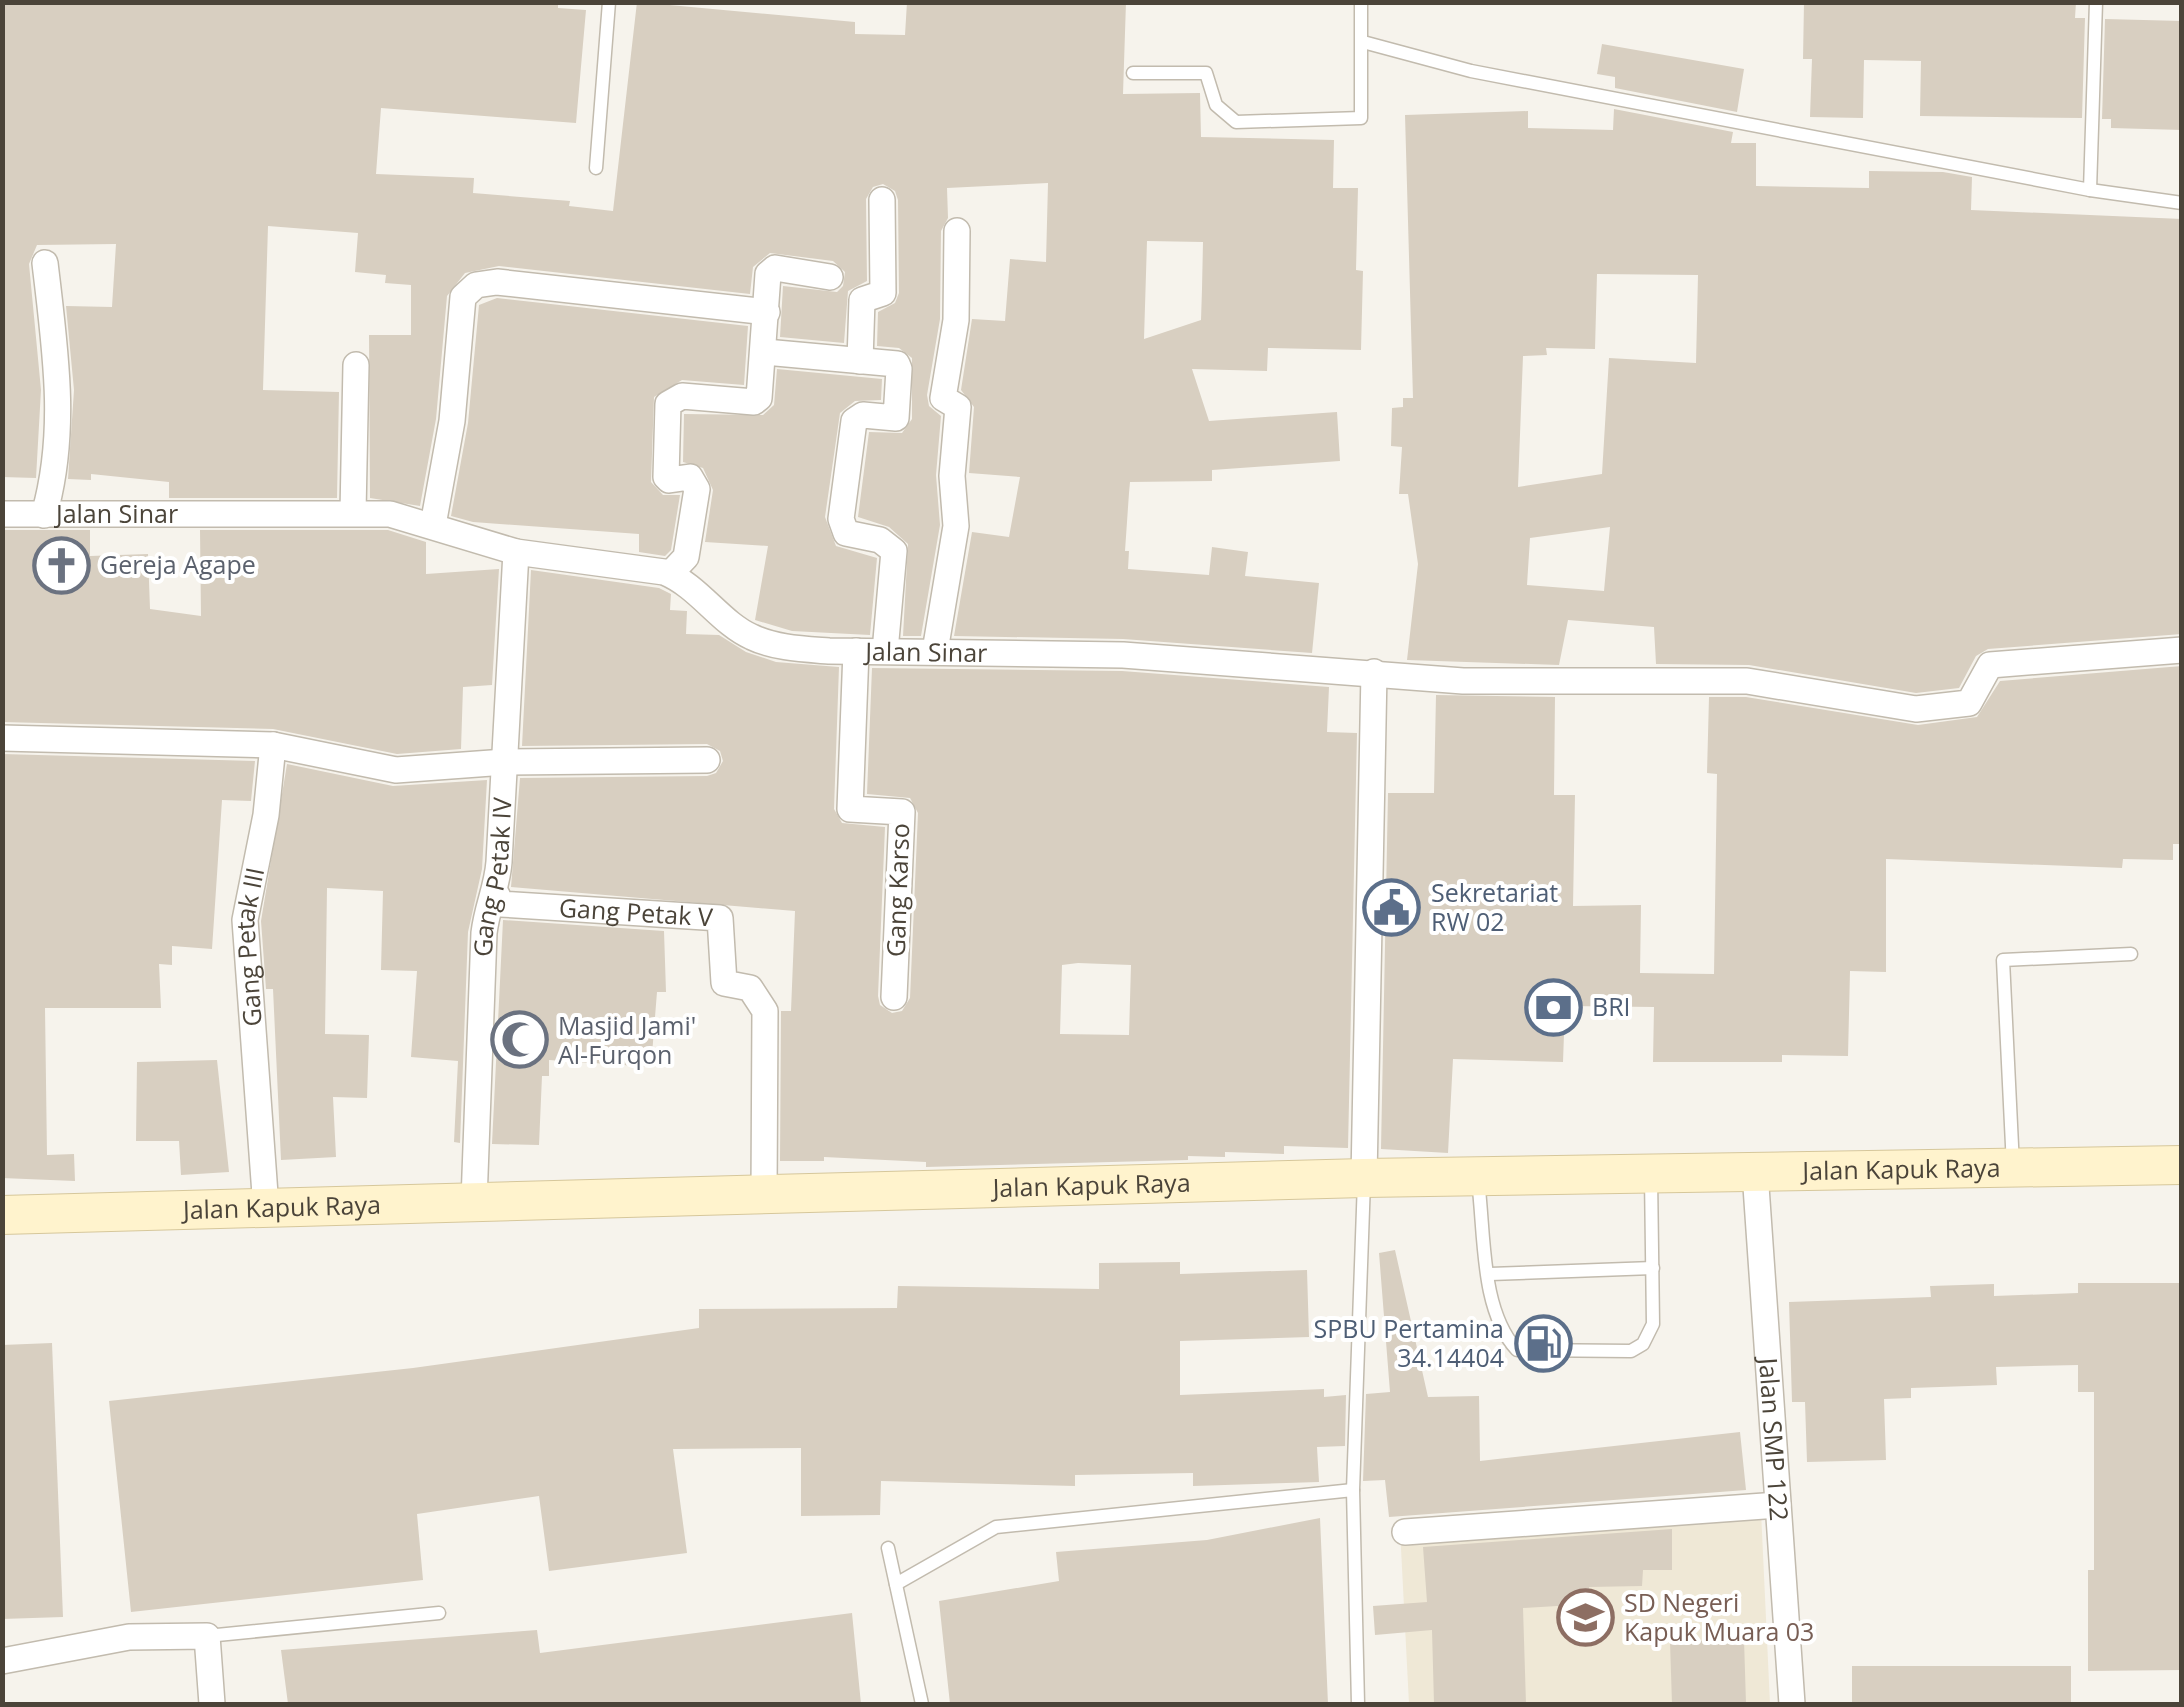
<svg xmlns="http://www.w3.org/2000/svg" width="2184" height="1707" font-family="'Open Sans',sans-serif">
  <rect width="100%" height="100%" fill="#f6f3ec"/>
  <!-- education -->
  <polygon fill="#efe8d6" points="1761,1511 1770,1704 1409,1704 1400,1529"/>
  <!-- building -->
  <g fill="#d8cfc1" fill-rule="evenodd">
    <path d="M2,2h556v6l28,2 -10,113 -195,-15 -5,66 98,4 -1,15 97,8 -1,5 44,5 24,-209 218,20v12l50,1 2,-33h219l-3,92 77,-1 1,44 133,3 -1,48h25l-2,82 7,1 -2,79 -93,-2 -1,23 -75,-2 17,52 128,-9 3,49 -128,9v11l-82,1 -1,11 -4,58h4l-1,18 81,6 3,-28 36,5 -3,24 74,7 -7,70 -189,-14 -169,-3 18,-104 37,5 11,-60 -51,-4 5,-66 -13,-17 11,-71 33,2 5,-62 36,3 2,-79 -101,5 1,30 -7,13 -1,88 -13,76 2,11 12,10 -5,59 4,50 -19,111h-18l5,-92 -19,-17 -31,-10 11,-85 33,1 10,-14v-61l-13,-10 -22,-2 1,-34 17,-9 4,-10 -1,-93 -3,-9 -12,-7 -10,3 -7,12 1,82 -19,10 -4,52 -64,-6 3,-51 54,6 6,-6 2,-14 -12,-11 -63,-8 -17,14 -3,27 -251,-28 -34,7 -18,23 -11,123 -16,87 -50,-8 -1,-163h42v-50l-26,-2 1,-8 -31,-3 3,-39 -90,-7 -5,164 76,2 -2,106h-168v-16l-78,-8v6l-23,-1 6,-89 -8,-84 46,1 4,-63 -79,1 -8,19 12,126 -5,88 -34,-1zM1147,241l56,1 -1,47 -1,31 -57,19z"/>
    <polygon points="1804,2 2076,2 2075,18 2085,18 2082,118 1920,116 1921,61 1864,60 1863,118 1810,117 1812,59 1803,59"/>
    <polygon points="2105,19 2182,21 2182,130 2111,128 2111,119 2102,119"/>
    <polygon points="1602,44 1744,69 1737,112 1615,88 1615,77 1597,74"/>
    <path d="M1614,109l119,23 -2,11h25v43l113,2v-17l74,1 29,5 -1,33 211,9v415l-194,15 -12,7 -17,32 -43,5 -167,-28 -93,-1 -2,-37 -86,-7 -9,45 -152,-5 11,-96 -10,-70h-9l3,-47 -11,-1 1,-38 11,-1v-9h10l-8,-283 123,-4v17l85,2zM1597,274l101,1 -2,88 -87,-5 -7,116 -84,13 5,-131 24,-1 -1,-7 49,1zM1610,527l-6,64 -77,-6 3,-47z"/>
    <polygon points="497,298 748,326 744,385 682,380 654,397 651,482 663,495 680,495 671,550 665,556 639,552 639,534 473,522 451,516 468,423 479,305"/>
    <polygon points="777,369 882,379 881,400 855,401 840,413 825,517 836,546 877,558 870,635 792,631 755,620 768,546 705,542 713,490 703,468 683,462 684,414 763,415 774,405"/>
    <polygon points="2,530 90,530 90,556 148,554 150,609 201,616 200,530 388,530 426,542 426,574 499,569 492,685 463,687 461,749 397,754 273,729 2,722"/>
    <path d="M531,570l128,18 12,6 -1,16 17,1 -1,23 33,1 27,17 30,10 63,5 -5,142 8,14 43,4 -7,169 2,9 12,8 10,-2 8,-13 8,-185 -8,-15 -43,-4 5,-126 250,3 207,16 -2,45 30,1 -9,415 -64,-2v8l-59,-2v5l-37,-1v4l-262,7v-5l-102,-5v4h-44l1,-150h10l4,-100 -284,-24 9,-109 187,-2 9,-3 7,-12 -3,-10 -13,-7 -185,2zM1078,963l53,2 -2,70 -69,-1 2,-69z"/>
    <polygon points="2182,666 2182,844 2173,844 2173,860 2123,859 2122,868 1886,859 1886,972 1850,971 1848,1056 1782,1055 1782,1062 1653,1062 1654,1007 1565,1006 1563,1062 1453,1059 1448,1153 1381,1149 1388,793 1434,793 1436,695 1555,697 1554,795 1575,795 1573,906 1641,905 1640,973 1714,974 1717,774 1707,773 1709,697 1746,697 1918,725 1977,717 2000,681"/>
    <polygon points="2,754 255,761 251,801 222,800 212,949 172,946 172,965 159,964 161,1008 45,1008 47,1155 74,1154 75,1181 2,1178"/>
    <polygon points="287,764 393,786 487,780 482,869 468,932 460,1143 454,1142 458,1061 411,1057 417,971 381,970 383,891 327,888 325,1034 369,1035 367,1098 333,1097 336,1157 281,1160 273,989 266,989 261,921"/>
    <polygon points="503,920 664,931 666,992 657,992 651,1067 549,1060 549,1076 542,1076 539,1145 492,1144"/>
    <polygon points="217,1060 229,1172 181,1175 179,1141 136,1141 137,1062"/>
    <polygon points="1395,1250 1428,1397 1479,1396 1480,1461 1740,1432 1746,1490 1389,1517 1385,1480 1363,1481 1366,1394 1390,1392 1379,1253"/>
    <polygon points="1180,1262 1180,1274 1307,1270 1309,1337 1180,1341 1180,1395 1324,1389 1324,1397 1346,1395 1345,1446 1317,1447 1319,1482 1193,1486 1193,1473 1075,1475 1075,1486 881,1481 880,1515 801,1516 801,1448 673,1449 687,1553 549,1571 539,1496 417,1514 423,1580 131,1612 109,1401 413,1368 699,1328 699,1309 897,1308 898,1286 1099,1289 1099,1263"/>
    <polygon points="2078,1283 2182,1283 2182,1670 2088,1671 2088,1570 2094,1570 2094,1392 2078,1392 2078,1365 1996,1367 1997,1385 1911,1388 1911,1398 1884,1399 1886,1460 1807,1462 1805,1402 1792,1402 1789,1302 1931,1297 1930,1286 1994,1284 1994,1296 2078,1293"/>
    <polygon points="52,1343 63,1617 2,1619 2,1345"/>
    <polygon points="1320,1518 1328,1704 950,1704 939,1601 1059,1581 1056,1552 1207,1540"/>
    <polygon points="1672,1529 1672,1570 1643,1570 1642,1586 1589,1587 1590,1604 1523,1608 1526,1704 1434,1704 1432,1630 1375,1635 1373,1606 1427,1602 1423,1547"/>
    <polygon points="852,1613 861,1704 288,1704 281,1650 537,1630 540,1653"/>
    <polygon points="1744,1639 1746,1704 1672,1704 1670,1642"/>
    <rect x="1852" y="1666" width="219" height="38"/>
  </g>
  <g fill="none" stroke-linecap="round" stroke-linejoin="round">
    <defs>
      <g id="lane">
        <polyline points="1363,42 1471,71 2090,190 2182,203"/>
        <polyline points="1133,73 1206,73 1216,105 1236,122 1361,118 1361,2"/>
        <polyline points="596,168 609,2"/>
        <polyline points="2090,190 2096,2"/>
        <polyline points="2013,1166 2003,960 2131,954"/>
        <path d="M1478,1181c7,53 2,129 39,169l114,1 12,-7 10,-20 -2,-148"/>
        <polyline points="1490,1274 1653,1268"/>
        <polyline points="888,1548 922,1704"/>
        <polyline points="896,1584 996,1527 1353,1490"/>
        <polyline points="207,1636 439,1613"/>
        <polyline points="1358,1704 1353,1490 1364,1181"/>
      </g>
      <g id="street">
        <polyline points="765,352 897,364 899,369 896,418 863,415 854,421 841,519 846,533 880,540 894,551 885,651"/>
        <polyline points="860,361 862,300 883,293 882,200"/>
        <polyline points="353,512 356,365"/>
        <path id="s1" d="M2,514h388l126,38 148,20c35,14 56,51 88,65 23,11 51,12 77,14l294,4 340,26h284l169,28 53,-6 21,-38 192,-15"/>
        <path d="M44,515c24,-84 11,-166 1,-252"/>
        <polyline points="433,525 452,421 463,297 476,285 497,282 767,312"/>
        <polyline points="670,574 686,557 697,489 690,477 669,480 666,477 668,404 682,396 754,402 759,398 768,274 775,268 830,277"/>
        <polyline points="856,651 850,809 902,812 894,997"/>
        <polyline points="935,651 956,526 952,476 958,407 943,398 956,320 957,231"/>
        <polyline points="2,738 273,745 396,770 505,762 707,760"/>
        <path id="s2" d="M497,895l4,9 219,14 4,65 26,5 15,23 -1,183"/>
        <path id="s3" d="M1755,1172l37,532"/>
        <polyline points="1364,1178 1374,672"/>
        <path id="s4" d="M474,1201l10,-268c3,-26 13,-45 15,-71l17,-310"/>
        <path id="s5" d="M266,1208l-21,-288 21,-105 7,-70"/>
        <polyline points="1405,1532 1778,1505"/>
        <polyline points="2,1661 129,1637 207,1636 212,1704"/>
      </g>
      <g id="secondary">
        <path id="s6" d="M2,1215l1362,-37 818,-13"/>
      </g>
    </defs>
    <!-- lane casing -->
    <use href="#lane" stroke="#c2bbae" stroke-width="15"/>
    <!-- street casing -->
    <use href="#street" stroke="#c2bbae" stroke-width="28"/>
    <!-- secondary casing -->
    <use href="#secondary" stroke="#d6c79b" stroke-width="40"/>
    <!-- lane -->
    <use href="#lane" stroke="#fff" stroke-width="12"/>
    <!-- street -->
    <use href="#street" stroke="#fff" stroke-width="25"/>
    <!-- secondary -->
    <use href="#secondary" stroke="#fff3cd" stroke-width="38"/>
  </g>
  <!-- icons -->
  <defs>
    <symbol id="church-ring" viewBox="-11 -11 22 22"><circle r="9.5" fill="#fff" stroke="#6b7280" stroke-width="1.5"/><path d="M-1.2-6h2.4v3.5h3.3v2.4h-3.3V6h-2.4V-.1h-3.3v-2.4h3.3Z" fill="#6b7280"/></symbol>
    <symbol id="civic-ring" viewBox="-11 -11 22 22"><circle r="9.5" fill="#fff" stroke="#5c6f8a" stroke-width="1.5"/><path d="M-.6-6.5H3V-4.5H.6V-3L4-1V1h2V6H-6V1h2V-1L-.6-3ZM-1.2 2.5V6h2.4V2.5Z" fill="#5c6f8a"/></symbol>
    <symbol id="bank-ring" viewBox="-11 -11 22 22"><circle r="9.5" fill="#fff" stroke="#5c6f8a" stroke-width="1.5"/><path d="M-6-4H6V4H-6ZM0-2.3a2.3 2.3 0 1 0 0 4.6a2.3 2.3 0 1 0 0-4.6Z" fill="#5c6f8a"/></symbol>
    <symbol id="mosque-ring" viewBox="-11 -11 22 22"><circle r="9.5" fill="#fff" stroke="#6b7280" stroke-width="1.5"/><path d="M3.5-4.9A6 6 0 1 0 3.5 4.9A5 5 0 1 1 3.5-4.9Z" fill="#6b7280"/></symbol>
    <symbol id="fuel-ring" viewBox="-11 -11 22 22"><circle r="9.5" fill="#fff" stroke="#5c6f8a" stroke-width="1.5"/><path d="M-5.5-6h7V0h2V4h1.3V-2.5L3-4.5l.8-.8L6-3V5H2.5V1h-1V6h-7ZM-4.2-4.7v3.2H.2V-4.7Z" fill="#5c6f8a"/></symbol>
    <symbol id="school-ring" viewBox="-11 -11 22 22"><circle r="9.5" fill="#fff" stroke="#8d6e63" stroke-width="1.5"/><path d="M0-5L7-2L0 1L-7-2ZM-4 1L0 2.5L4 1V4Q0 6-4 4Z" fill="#8d6e63"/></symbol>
  </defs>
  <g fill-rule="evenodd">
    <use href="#church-ring" x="30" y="534" width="63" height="63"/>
    <use href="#civic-ring" x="1360" y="876" width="63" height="63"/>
    <use href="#bank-ring" x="1522" y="976" width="63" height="63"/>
    <use href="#mosque-ring" x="488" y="1008" width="63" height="63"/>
    <use href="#fuel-ring" x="1512" y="1312" width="63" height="63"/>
    <use href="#school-ring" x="1554" y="1586" width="63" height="63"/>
  </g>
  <g text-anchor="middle" stroke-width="8" stroke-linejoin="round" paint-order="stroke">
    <!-- street labels -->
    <g font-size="25" fill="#4b4439" stroke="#fff">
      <text dy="9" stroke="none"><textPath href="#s1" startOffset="115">Jalan Sinar</textPath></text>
      <text dy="9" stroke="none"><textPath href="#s1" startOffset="955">Jalan Sinar</textPath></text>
      <text dy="9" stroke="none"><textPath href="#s4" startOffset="325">Gang Petak IV</textPath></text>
      <text transform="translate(898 890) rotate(-88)" y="9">Gang Karso</text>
      <text dy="9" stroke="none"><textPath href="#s2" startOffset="145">Gang Petak V</textPath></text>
      <text dy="9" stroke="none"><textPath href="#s5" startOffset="262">Gang Petak III</textPath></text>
      <text dy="9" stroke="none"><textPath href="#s6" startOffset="1900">Jalan Kapuk Raya</textPath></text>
      <text dy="9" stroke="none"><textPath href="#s6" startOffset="1090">Jalan Kapuk Raya</textPath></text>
      <text dy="9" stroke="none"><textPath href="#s6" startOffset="280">Jalan Kapuk Raya</textPath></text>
      <text dy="9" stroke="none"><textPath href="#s3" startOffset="268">Jalan SMP 122</textPath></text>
    </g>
    <!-- worship labels -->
    <g font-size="25" fill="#5b616d" stroke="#fff" text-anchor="start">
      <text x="100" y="574">Gereja Agape</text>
      <text x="558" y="1035">Masjid Jami'<tspan x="558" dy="29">Al-Furqon</tspan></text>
    </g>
    <!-- service labels -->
    <g font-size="25" fill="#4e5e75" stroke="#fff" text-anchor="start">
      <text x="1431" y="902">Sekretariat<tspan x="1431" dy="29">RW 02</tspan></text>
      <text x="1592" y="1016">BRI</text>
      <text x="1504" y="1338" text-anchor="end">SPBU Pertamina<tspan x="1504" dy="29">34.14404</tspan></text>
    </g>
    <!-- education labels -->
    <g font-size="25" fill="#785e54" stroke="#fff" text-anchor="start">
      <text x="1624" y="1612">SD Negeri<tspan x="1624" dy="29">Kapuk Muara 03</tspan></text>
    </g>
  </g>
  <!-- border -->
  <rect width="2184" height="1707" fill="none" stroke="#4b4439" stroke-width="10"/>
</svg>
